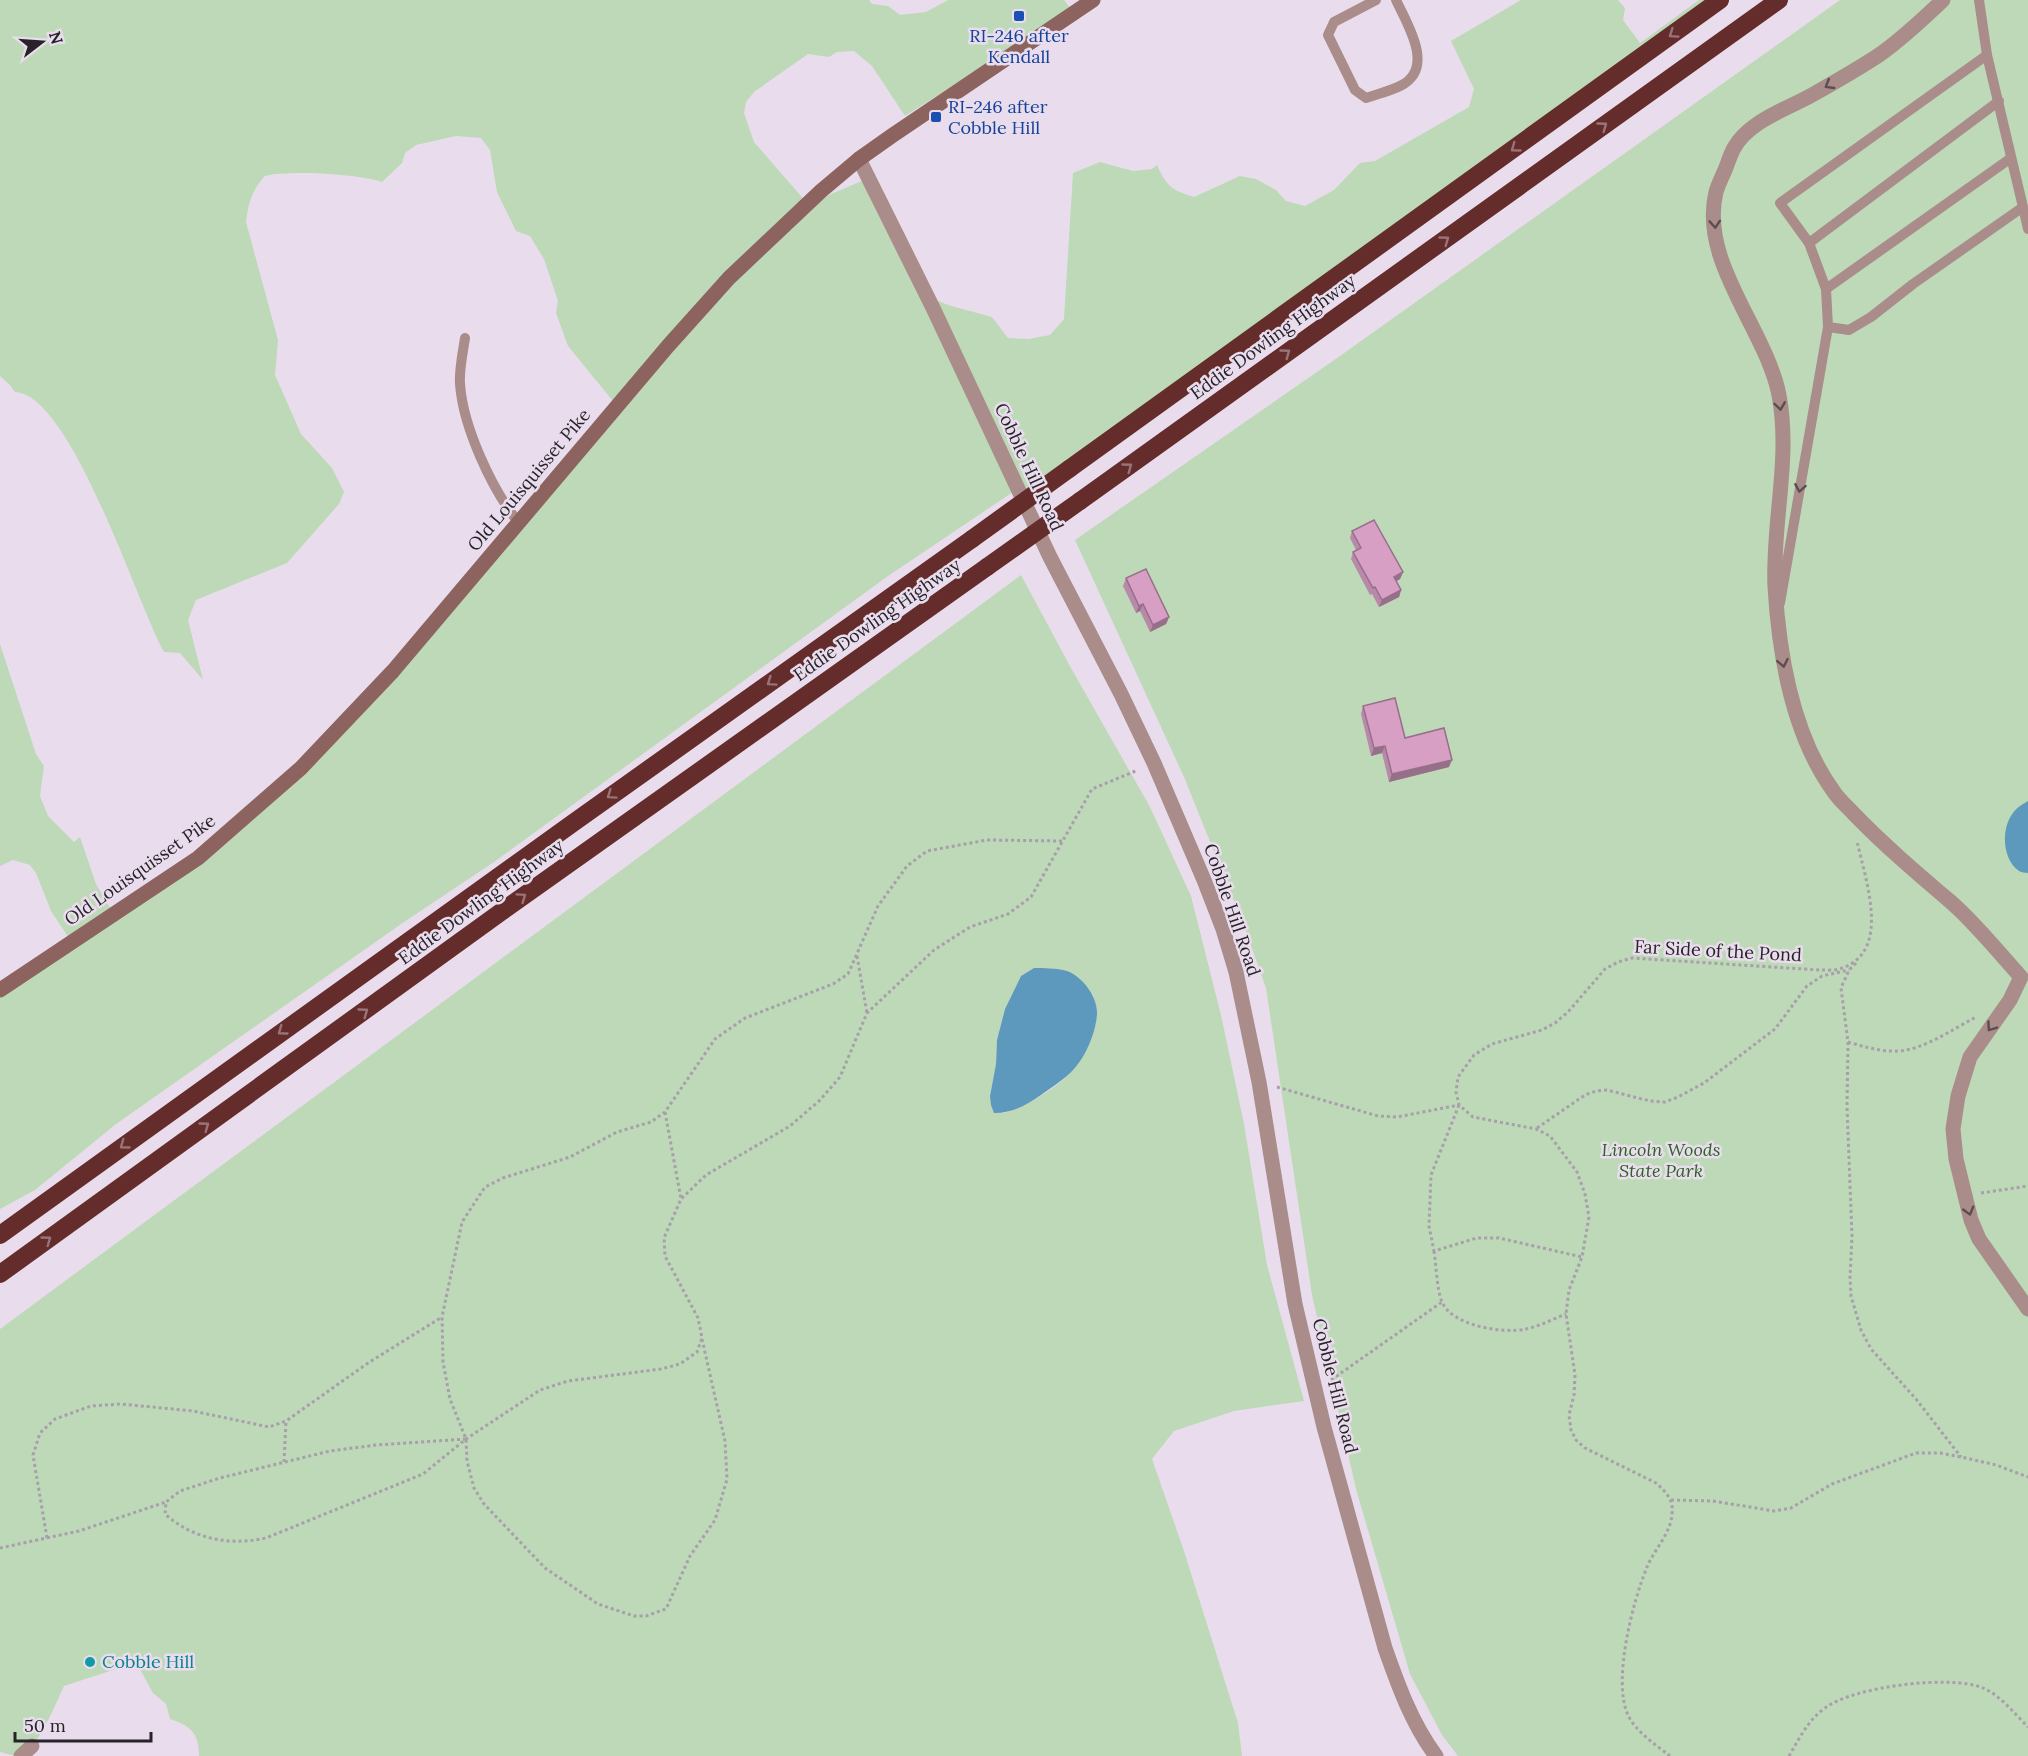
<svg xmlns="http://www.w3.org/2000/svg" width="2028" height="1756" font-family="Lora,serif">
  <rect width="100%" height="100%" fill="#e9dded"/>
  <!-- green -->
  <g fill="#bdd9b7" fill-rule="evenodd">
    <path d="M0,0h869l3,4 16,2 12,9 26,-3 22,-12h116l6,8 -3,5 -162,103 -33,-50 -18,-15 -17,1 -8,5 -21,-3 -54,38 -8,10 -2,11 10,29 54,62 56,-24 65,117 19,8 44,12 16,21 21,1 21,-4 14,-16 9,-146 27,-11 33,9 19,-2 5,-4c10,22 15,25 37,32l46,-21 16,3 20,11 10,11 19,5 29,-16 26,-27 15,-2 94,-54 5,-18 -23,-48 70,-41h97l7,8 -2,12 17,23 59,-43h22l-690,496 -18,-4 -125,84 -394,286 -90,60 -288,202 -81,66 -35,19v-218l71,-50 -20,-30 -15,-38 -6,-8 -17,-5 -13,6v-222l36,110 8,12 -4,30 8,20 26,26 6,-5 16,47 16,27 91,-55 143,-134 271,-316 -49,-60 -12,-33 2,-12 -14,-42 -14,-23 -14,-5 -19,-39 -7,-42 -9,-12 -25,-2 -40,9 -11,8 -3,10 -20,19c-24,-8 -93,-12 -117,-6 -13,14 -17,28 -19,46l32,118 -3,35 26,59 31,34 12,24 -5,12 -52,59 -91,37 -8,20 15,60 -23,-27 -16,-1c-27,-48 -92,-257 -149,-260l-5,-7 -10,-9z"/>
    <polygon points="1840,0 2028,0 2028,1756 1458,1756 1442,1735 1410,1674 1356,1489 1312,1295 1266,988 1244,926 1184,777 1075,540 1340,356"/>
    <path d="M1021,575l50,93 79,139 41,89 30,119 23,109 23,141 37,136 -70,10 -60,20 -22,28 32,92 54,172 4,33h-1043c0,-24 -9,-30 -29,-37l-4,-15 -13,-11 -12,-22 -16,-5 -61,20c-8,16 -27,67 -46,70 -5,0 -13,-3 -18,-4v-423zM1034,968c11,0 23,0 33,3 15,5 31,26 30,43 -1,18 -11,41 -23,55 -17,19 -45,36 -70,44l-14,-17 6,-32 1,-24 8,-31 16,-33z"/>
  </g>
  <!-- water -->
  <g fill="#5d99bc">
    <path d="M2028,801v72c-3,0 -7,-1 -9,-2 -17,-12 -18,-43 -6,-58 3,-5 10,-9 15,-12z"/>
    <path d="M1034,968c11,0 23,0 33,3 15,5 31,26 30,43 -1,18 -11,42 -23,55 -9,10 -22,18 -33,26 -14,10 -29,18 -47,18l-3,-8 -1,-9 6,-32 1,-24 8,-31 16,-33z"/>
  </g>
  <g fill="none" stroke-linecap="round" stroke-linejoin="round">
    <!-- path -->
    <g stroke="#a89fab" stroke-width="3" stroke-dasharray="3 3" stroke-linecap="butt">
      <polyline points="857,956 867,1013"/>
      <polyline points="1856,963 1849,970 1841,988 1848,1042 1847,1106 1852,1236 1850,1277 1851,1296 1861,1330 1871,1349 1916,1399 1961,1457"/>
      <path d="M1848,1042c17,5 33,10 51,9 26,-2 54,-22 77,-34"/>
      <polyline points="1277,1087 1378,1116 1397,1117 1459,1105"/>
      <polyline points="1459,1105 1431,1175 1429,1226 1434,1251 1477,1238 1499,1238 1582,1257"/>
      <polyline points="665,1112 681,1199"/>
      <polyline points="1537,1128 1585,1095 1596,1091 1607,1090 1650,1101 1665,1102 1678,1097 1704,1083 1775,1029 1807,986 1822,976 1849,970"/>
      <polyline points="1981,1193 2028,1186"/>
      <path d="M1434,1251c2,13 3,40 8,51 10,24 62,32 84,27 14,-3 27,-10 40,-15"/>
      <polyline points="702,1339 725,1441 727,1479 715,1520 690,1556 666,1609 646,1616 634,1616 598,1604 545,1568 484,1504 474,1488 467,1461 466,1439 450,1399 443,1362 442,1317 462,1222 485,1187 503,1178 570,1157 617,1132 651,1122 665,1112 715,1039 745,1018 833,984 848,974 878,906 907,866 927,851 987,840 1062,841"/>
      <polyline points="1331,1380 1442,1302"/>
      <path d="M466,1439l-90,6 -46,6 -110,27 -40,13 -14,11 -1,12c28,25 64,32 101,24l157,-64 43,-35 74,-49 28,-9 93,-12 19,-5 17,-12 5,-14 -4,-20 -33,-62 -1,-18 17,-39 25,-24 84,-49 29,-25 21,-24 27,-64 67,-63 36,-23 38,-13 23,-17 61,-108 46,-19"/>
      <polyline points="284,1462 286,1421"/>
      <polyline points="1671,1500 1713,1501 1774,1511 1791,1508 1832,1484 1916,1453 1940,1453 1961,1457 1996,1465 2028,1477"/>
      <polyline points="47,1538 33,1455 40,1433 55,1419 91,1406 121,1404 193,1411 269,1427 286,1421 368,1363 442,1317"/>
      <polyline points="0,1548 79,1531 166,1502"/>
      <path d="M1670,1756c-14,-11 -35,-25 -42,-41 -16,-34 5,-114 19,-148 7,-17 24,-34 25,-53 2,-14 -6,-22 -16,-31l-71,-35 -9,-8 -5,-10 -2,-15 5,-20 1,-20 -9,-61 3,-24 13,-33 7,-40 -4,-23 -8,-22 -27,-36 -14,-7 -63,-12 -14,-12 -3,-13 2,-15 16,-22 18,-11 50,-14 13,-7 13,-11 37,-43 13,-7 14,-4 187,12c7,0 17,1 23,-2 50,-17 23,-89 15,-127"/>
      <path d="M1789,1756c10,-17 19,-36 36,-48 27,-21 126,-34 158,-20 17,7 32,26 45,39"/>
    </g>
    <!-- service -->
    <g stroke="#aa8c8a" stroke-width="10">
      <path d="M1376,0l-42,22 -6,13 27,55 11,8c11,-4 25,-7 36,-13 33,-18 5,-61 -6,-85"/>
      <polyline points="1979,0 1987,55"/>
      <polyline points="2023,207 2028,229"/>
      <polyline points="1809,243 1999,101"/>
      <polyline points="1826,289 2011,158"/>
      <path d="M465,338c-2,14 -6,31 -5,46 3,43 32,106 59,139"/>
      <polyline points="1780,603 1828,327 1826,289 1809,243 1780,203 1987,55 2023,207 1913,284 1871,317 1849,330 1828,327"/>
    </g>
    <!-- minor -->
    <g stroke="#aa8c8a" stroke-width="15">
      <path d="M1943,0c-20,19 -41,39 -64,55 -21,14 -44,27 -67,40 -25,14 -63,26 -78,53 -4,7 -6,15 -9,22 -3,7 -7,15 -9,22 -17,70 50,137 63,203 12,64 -7,128 -4,192 4,67 18,149 59,205 5,8 14,15 20,22 31,32 64,60 98,89 25,22 47,50 69,74l-11,23 -40,57 -12,39 -5,33 3,30 15,61 8,19 49,70"/>
      <polyline points="21,1756 32,1746"/>
    </g>
    <!-- tertiary -->
    <path stroke="#aa8c8a" stroke-width="15" d="M859,159l74,149 117,249 71,137 33,69 50,117 19,49 13,43 23,110 36,222 29,123 61,221c13,37 27,76 51,108"/>
    <!-- secondary -->
    <polyline stroke="#8d6360" stroke-width="15" points="0,990 198,858 301,768 393,671 668,346 729,278 821,191 859,159 893,135 1093,0"/>
    <!-- motorway -->
    <g stroke="#642c2a" stroke-width="18">
      <polyline points="1069,469 1720,0"/>
      <polyline points="1080,501 1779,0"/>
      <polyline points="0,1235 573,823 972,539"/>
      <polyline points="0,1274 501,912 987,567"/>
    </g>
    <!-- motorway-bridge -->
    <g stroke="#642c2a" stroke-width="18">
      <polyline points="972,539 1069,469"/>
      <polyline points="987,567 1080,501"/>
    </g>
  </g>
  <!-- wall -->
  <g fill="#b989a9">
    <polygon points="1352,531 1403,572 1400,579 1396,581 1401,590 1399,597 1379,607 1372,594 1370,595 1351,559 1353,552 1356,550 1350,538"/>
    <polygon points="1126,578 1169,617 1166,624 1150,632 1140,611 1136,613 1123,586"/>
    <polygon points="1363,706 1405,738 1449,767 1389,782 1382,753 1371,756 1361,714"/>
  </g>
  <!-- shaded-wall -->
  <g fill="#966f89">
    <polygon points="1403,572 1400,579 1392,584 1394,577"/>
    <polygon points="1401,590 1399,597 1379,607 1382,600"/>
    <polygon points="1143,604 1140,611 1136,613 1139,606"/>
    <polygon points="1169,617 1166,624 1150,632 1153,625"/>
    <polygon points="1385,746 1382,753 1371,756 1374,748"/>
    <polygon points="1452,760 1449,767 1389,782 1392,774"/>
  </g>
  <!-- building -->
  <g fill="#d79fc4" stroke="#966f89" stroke-width="1.5">
    <polygon points="1374,520 1403,572 1394,577 1401,590 1382,600 1375,587 1373,588 1353,552 1361,548 1352,531"/>
    <polygon points="1146,569 1169,617 1153,625 1143,604 1139,606 1126,578"/>
    <polygon points="1395,698 1405,738 1444,728 1452,760 1392,774 1385,746 1374,748 1363,706"/>
  </g>
  <!-- one-way arrows -->
  <defs><path id="oneway-chevron" d="M-2-3.5L2.5 0L-2 3.5" fill="none" stroke-width="1.6" stroke-linecap="round" stroke-linejoin="round" transform="scale(1.5)"/></defs>
  <g stroke="#997378">
    <use href="#oneway-chevron" transform="translate(1673 34) rotate(145)"/>
    <use href="#oneway-chevron" transform="translate(1603 126) rotate(-36)"/>
    <use href="#oneway-chevron" transform="translate(1515 148) rotate(144)"/>
    <use href="#oneway-chevron" transform="translate(1445 240) rotate(-36)"/>
    <use href="#oneway-chevron" transform="translate(1286 353) rotate(-36)"/>
    <use href="#oneway-chevron" transform="translate(1128 467) rotate(-36)"/>
    <use href="#oneway-chevron" transform="translate(771 682) rotate(145)"/>
    <use href="#oneway-chevron" transform="translate(611 795) rotate(145)"/>
    <use href="#oneway-chevron" transform="translate(522 897) rotate(-35)"/>
    <use href="#oneway-chevron" transform="translate(364 1012) rotate(-36)"/>
    <use href="#oneway-chevron" transform="translate(282 1031) rotate(144)"/>
    <use href="#oneway-chevron" transform="translate(205 1126) rotate(-36)"/>
    <use href="#oneway-chevron" transform="translate(124 1145) rotate(144)"/>
    <use href="#oneway-chevron" transform="translate(47 1240) rotate(-36)"/>
  </g>
  <g stroke="#5b4d50">
    <use href="#oneway-chevron" transform="translate(1829 85) rotate(149)"/>
    <use href="#oneway-chevron" transform="translate(1715 224) rotate(86)"/>
    <use href="#oneway-chevron" transform="translate(1780 406) rotate(82)"/>
    <use href="#oneway-chevron" transform="translate(1800 488) rotate(100)"/>
    <use href="#oneway-chevron" transform="translate(1783 663) rotate(79)"/>
    <use href="#oneway-chevron" transform="translate(1991 1027) rotate(125)"/>
    <use href="#oneway-chevron" transform="translate(1969 1211) rotate(74)"/>
  </g>
  <!-- markers -->
  <g fill="#1a4fb4" stroke="#e9dded" stroke-width="2">
    <rect x="1013" y="10" width="12" height="12" rx="3"/>
    <rect x="930" y="111" width="12" height="12" rx="3"/>
  </g>
  <circle fill="#0f9aa8" stroke="#e9dded" stroke-width="2" cx="90" cy="1662" r="6"/>
  <g text-anchor="middle" stroke-width="5" stroke-linejoin="round" paint-order="stroke">
    <!-- transit labels -->
    <g font-size="18" fill="#164399" stroke="#e9dded">
      <text x="1019" y="42">RI-246 after<tspan x="1019" dy="21">Kendall</tspan></text>
      <text x="948" y="113" text-anchor="start">RI-246 after<tspan x="948" dy="21">Cobble Hill</tspan></text>
    </g>
    <!-- street labels -->
    <g font-size="18" fill="#272329" stroke="#e9dded">
      <text transform="translate(1273 337) rotate(-36)" y="6">Eddie Dowling Highway</text>
      <text transform="translate(1029 467) rotate(65)" y="6">Cobble Hill Road</text>
      <text transform="translate(529 480) rotate(-50)" y="6">Old Louisquisset Pike</text>
      <text transform="translate(877 620) rotate(-35)" y="6">Eddie Dowling Highway</text>
      <text transform="translate(140 870) rotate(-35)" y="6">Old Louisquisset Pike</text>
      <text transform="translate(481 902) rotate(-36)" y="6">Eddie Dowling Highway</text>
      <text transform="translate(1232 910) rotate(71)" y="6">Cobble Hill Road</text>
      <text transform="translate(1718 951) rotate(3)" y="6">Far Side of the Pond</text>
      <text transform="translate(1335 1386) rotate(76)" y="6">Cobble Hill Road</text>
    </g>
    <!-- park labels -->
    <g font-size="18" font-style="italic" fill="#2d6323" stroke="#e9dded">
      <text x="1661" y="1156">Lincoln Woods<tspan x="1661" dy="21">State Park</tspan></text>
    </g>
    <!-- culture labels -->
    <g font-size="18" fill="#0d838f" stroke="#e9dded" text-anchor="start">
      <text x="102" y="1668">Cobble Hill</text>
    </g>
  </g>
  <!-- north arrow -->
  <g transform="translate(42 42) rotate(73)" stroke="#e9dded" stroke-width="4.5" paint-order="stroke">
  <path d="M0-4.5L10 22L0 15L-10 22Z" fill="#272329"/>
  <text y="-9" font-size="16" font-weight="bold" text-anchor="middle" fill="#272329">N</text>
  </g>
  <!-- scale -->
  <path d="M15 1732v9h136v-9" fill="none" stroke="#272329" stroke-width="3"/>
  <text x="24" y="1732" font-size="18" fill="#272329" stroke="#e9dded" stroke-width="4.5" paint-order="stroke">50 m</text>
</svg>
